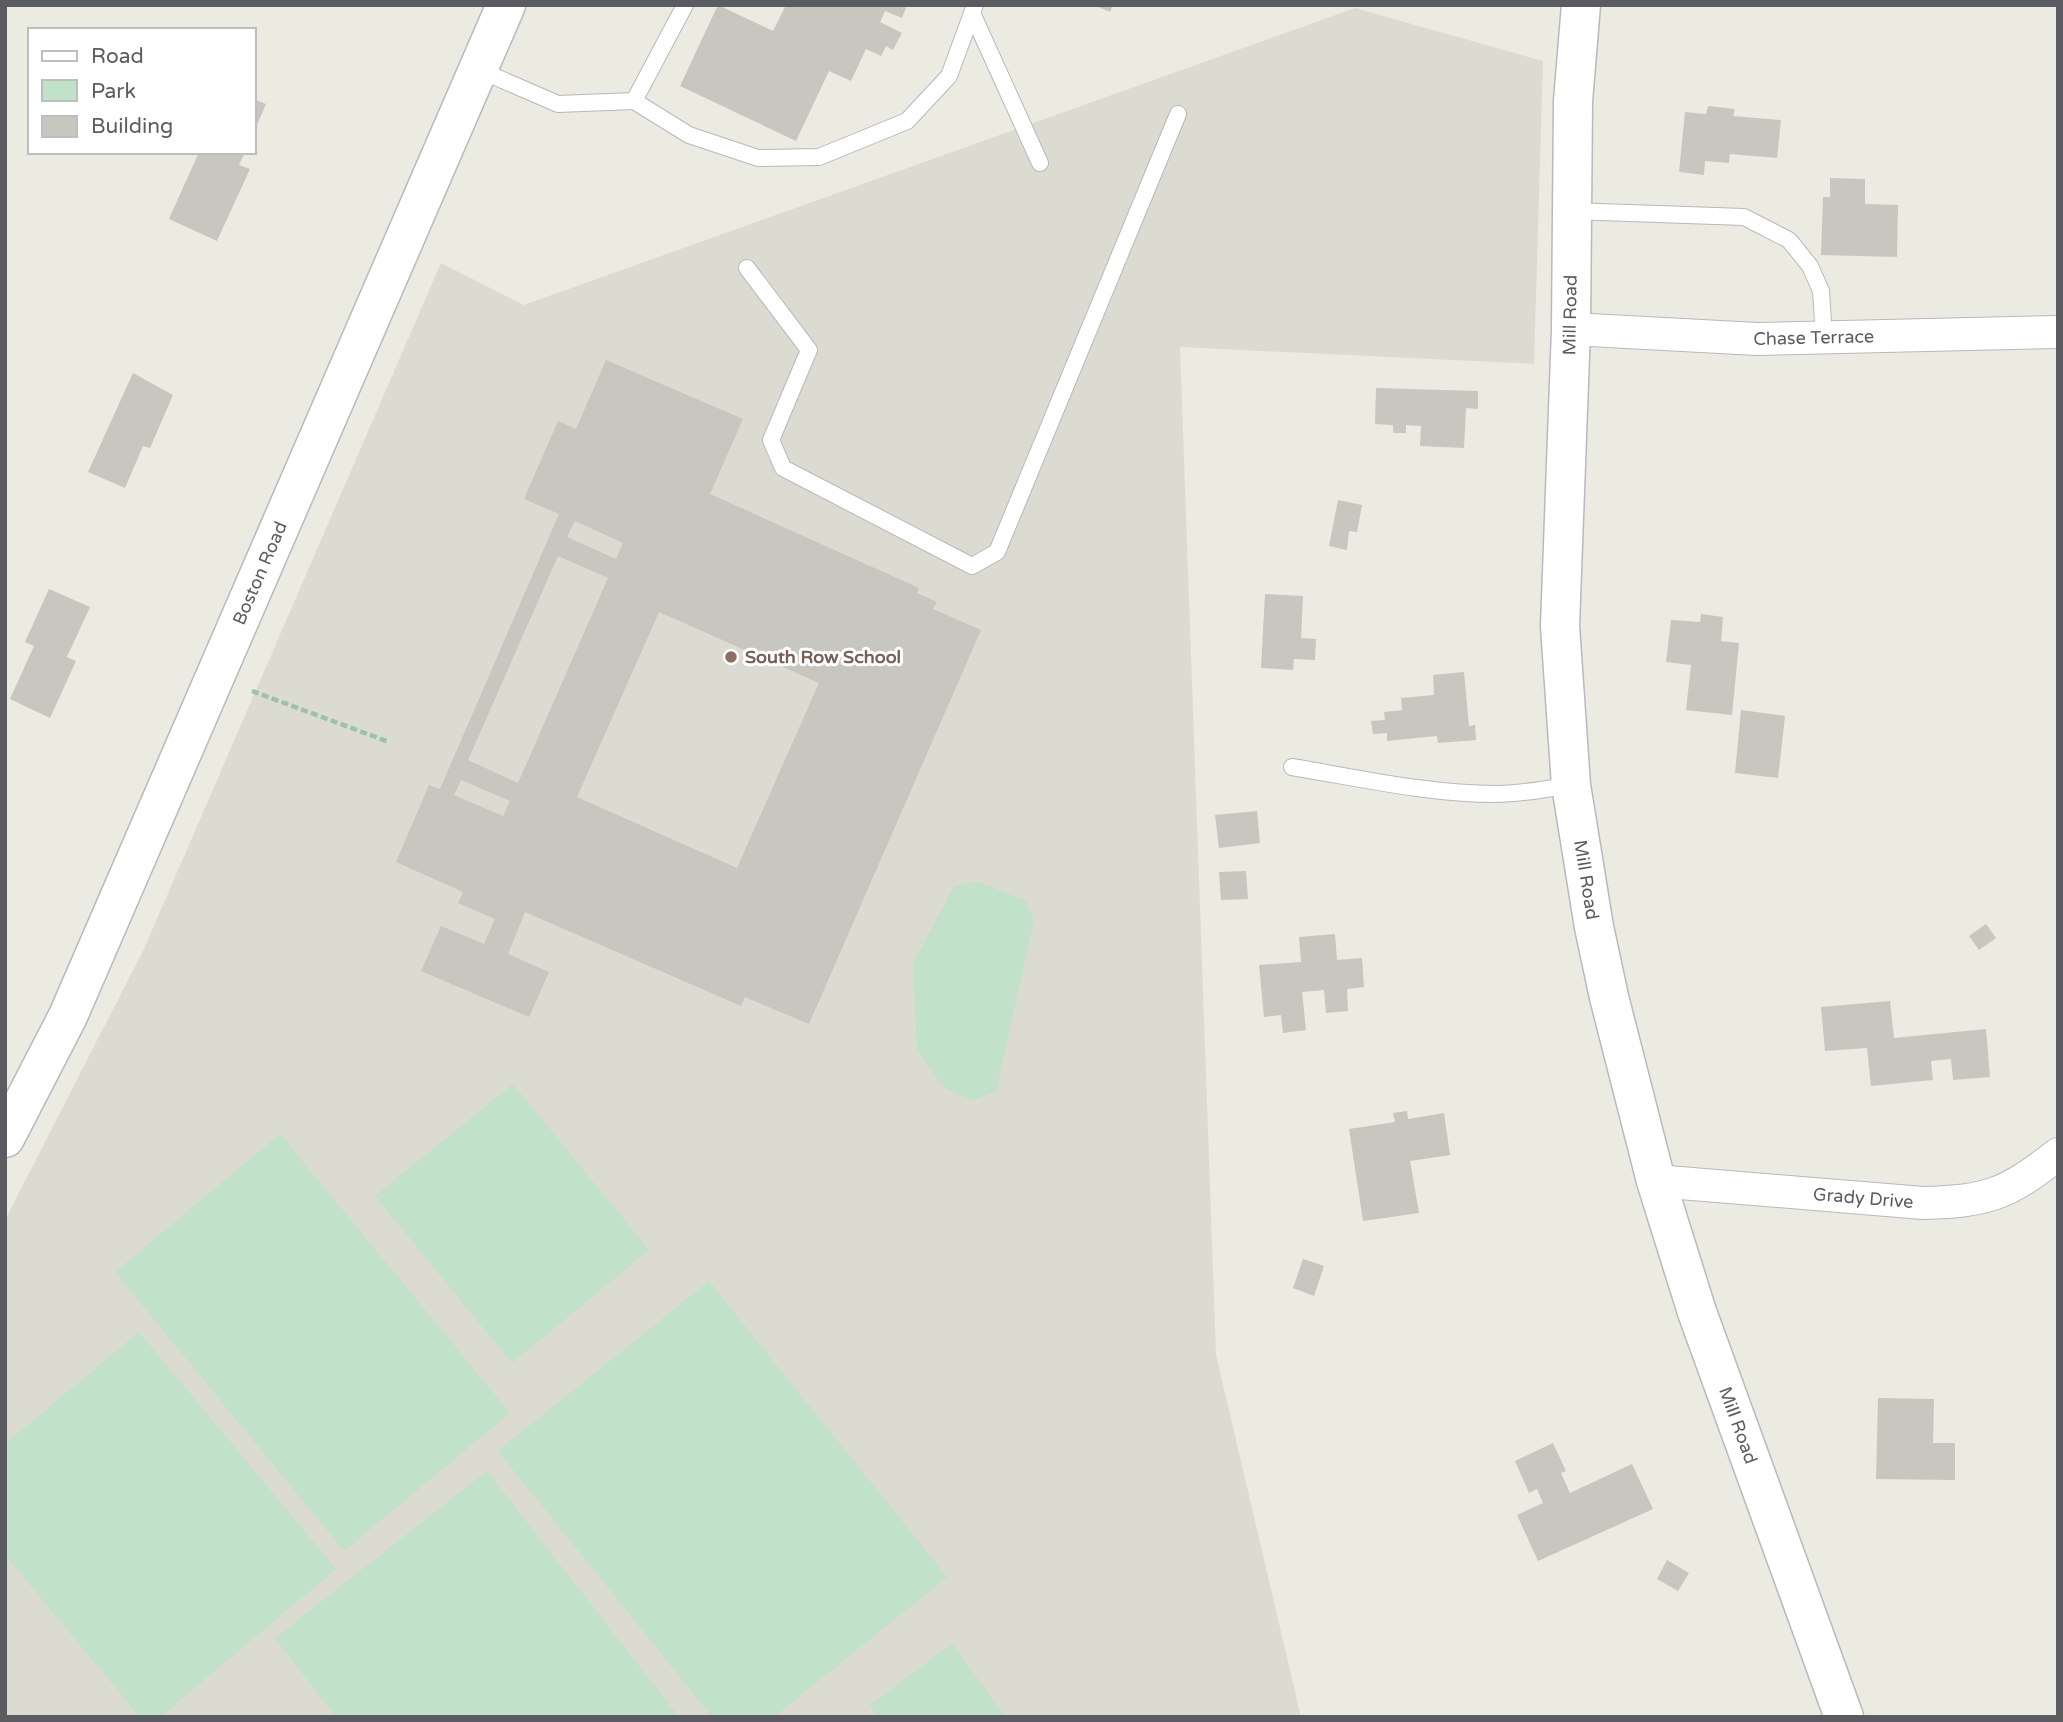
<svg xmlns="http://www.w3.org/2000/svg" width="2063" height="1722" font-family="'Varela Round',sans-serif">
  <rect width="100%" height="100%" fill="#ecebe2"/>
  <!-- education -->
  <polygon fill="#dbdbd1" points="1355,8 1543,61 1534,364 1180,347 1216,1355 1301,1717 5,1717 5,1220 143,951 441,263 524,305"/>
  <!-- green -->
  <g fill="#c1e1c8">
    <polygon points="978,882 1025,900 1034,920 996,1092 972,1100 944,1088 917,1049 913,964 954,886"/>
    <polygon points="513,1084 649,1250 512,1363 375,1196"/>
    <polygon points="280,1134 510,1413 344,1551 115,1272"/>
    <polygon points="709,1281 947,1577 774,1717 712,1717 498,1451"/>
    <polygon points="139,1332 336,1569 160,1717 140,1717 5,1555 5,1444"/>
    <polygon points="487,1471 679,1717 336,1717 275,1638"/>
    <polygon points="952,1644 1006,1717 878,1717 870,1705"/>
  </g>
  <!-- building -->
  <g fill="#c7c6bf" fill-rule="evenodd">
    <polygon points="718,5 773,31 785,7 781,5 901,5 906,8 902,18 885,11 880,22 902,33 893,50 886,46 881,56 866,49 851,81 829,71 796,141 680,86"/>
    <polygon points="1094,5 1113,5 1110,12"/>
    <polygon points="254,99 266,104 254,132"/>
    <polygon points="1708,106 1735,109 1733,116 1781,120 1777,158 1730,154 1729,163 1705,161 1704,175 1679,172 1685,112 1706,114"/>
    <polygon points="199,152 245,152 239,165 250,169 217,241 169,219"/>
    <polygon points="1830,178 1865,179 1865,204 1898,205 1897,257 1821,255 1823,197 1830,197"/>
    <path d="M606,360l137,59 -33,75 209,94 -2,5 20,9 -4,7 48,21 -172,394 -64,-27 -4,9 -216,-94 -17,42 41,18 -20,45 -108,-46 20,-45 43,18 11,-25 -37,-16 5,-11 -67,-30 33,-77 11,4 119,-275 -35,-15 34,-78 18,8zM575,521l48,22 -7,16 -49,-22zM558,556l50,22 -90,205 -50,-23zM659,612l160,71 -82,185 -160,-71zM461,780l49,21 -7,15 -49,-21z"/>
    <polygon points="133,373 173,395 150,448 143,446 125,488 88,472"/>
    <polygon points="1376,388 1478,391 1478,409 1466,408 1464,448 1420,446 1421,426 1406,425 1406,433 1393,433 1393,425 1375,424"/>
    <polygon points="1338,500 1362,505 1357,532 1349,531 1347,550 1329,546"/>
    <polygon points="49,589 90,607 67,657 76,661 50,718 10,699 34,646 25,642"/>
    <polygon points="1265,594 1303,596 1301,638 1316,639 1315,660 1294,659 1293,670 1261,668"/>
    <polygon points="1701,614 1723,617 1721,641 1739,643 1732,715 1686,710 1691,665 1666,662 1671,620 1700,622"/>
    <polygon points="1464,672 1469,726 1475,725 1476,740 1438,743 1437,736 1387,741 1387,733 1373,734 1371,721 1385,720 1384,712 1402,710 1401,698 1434,695 1433,675"/>
    <polygon points="1741,710 1785,716 1778,778 1735,773"/>
    <polygon points="1257,811 1260,843 1219,848 1215,815"/>
    <polygon points="1246,871 1248,899 1221,900 1219,872"/>
    <polygon points="1986,924 1996,938 1979,950 1969,936"/>
    <polygon points="1335,934 1337,960 1362,958 1364,987 1347,989 1348,1011 1326,1013 1324,990 1302,992 1306,1030 1283,1033 1281,1015 1264,1017 1259,965 1301,962 1299,937"/>
    <polygon points="1890,1001 1894,1038 1986,1029 1990,1077 1953,1080 1951,1059 1931,1061 1933,1080 1871,1086 1867,1048 1825,1051 1821,1007"/>
    <polygon points="1407,1111 1408,1119 1444,1113 1450,1155 1410,1161 1419,1213 1363,1221 1349,1129 1395,1122 1393,1113"/>
    <polygon points="1303,1259 1324,1266 1314,1296 1293,1288"/>
    <polygon points="1878,1398 1934,1399 1933,1443 1955,1443 1955,1480 1876,1479"/>
    <polygon points="1553,1443 1566,1471 1561,1473 1570,1493 1632,1464 1653,1509 1538,1561 1517,1515 1543,1503 1537,1489 1529,1493 1515,1461"/>
    <polygon points="1667,1560 1689,1573 1678,1591 1657,1579"/>
  </g>
  <g fill="none" stroke-linecap="round" stroke-linejoin="round">
    <defs>
      <g id="service">
        <polyline points="972,13 1040,163"/>
        <polyline points="477,69 558,104 634,101 685,5"/>
        <polyline points="634,101 689,135 758,158 819,157 907,121 949,76 975,5"/>
        <polyline points="1571,211 1744,217 1789,240 1810,266 1821,291 1824,337"/>
        <polyline points="747,268 809,350 771,440 783,468 972,566 997,552 1178,114"/>
        <path d="M1292,767c67,11 136,27 204,27 25,0 50,-5 75,-9"/>
      </g>
      <g id="minor">
        <path id="s1" d="M1571,329l186,10 301,-7"/>
        <path id="s2" d="M1656,1181l267,22c65,-2 83,-8 135,-49"/>
      </g>
      <g id="secondary">
        <path id="s3" d="M1581,5l-8,96 -2,228 -11,297 11,159 23,142 15,70 47,184 41,131 147,405"/>
        <path id="s4" d="M5,1138l63,-122 438,-1011"/>
      </g>
    </defs>
    <!-- service casing -->
    <use href="#service" stroke="#b8b8bd" stroke-width="18"/>
    <!-- minor casing -->
    <use href="#minor" stroke="#b8b8bd" stroke-width="34"/>
    <!-- secondary casing -->
    <use href="#secondary" stroke="#b8b9bf" stroke-width="41"/>
    <!-- path -->
    <polyline stroke="#9cc1ae" stroke-width="4.5" stroke-dasharray="7 3.5" stroke-linecap="butt" points="252,691 389,742"/>
    <!-- service -->
    <use href="#service" stroke="#fff" stroke-width="16"/>
    <!-- minor -->
    <use href="#minor" stroke="#fff" stroke-width="32"/>
    <!-- secondary -->
    <use href="#secondary" stroke="#fff" stroke-width="38"/>
  </g>
  <!-- markers -->
  <circle fill="#8d6e63" stroke="#fff" stroke-width="2.5" cx="731" cy="657" r="7"/>
  <g text-anchor="middle" stroke-width="6" stroke-linejoin="round" paint-order="stroke">
    <!-- street labels -->
    <g font-size="18" fill="#5b5c61" stroke="#fff">
      <text transform="translate(1570 315) rotate(-89)" y="6">Mill Road</text>
      <text dy="6" stroke="none"><textPath href="#s1" startOffset="243">Chase Terrace</textPath></text>
      <text dy="6" stroke="none"><textPath href="#s4" startOffset="620">Boston Road</textPath></text>
      <text dy="6" stroke="none"><textPath href="#s3" startOffset="877">Mill Road</textPath></text>
      <text dy="6" stroke="none"><textPath href="#s2" startOffset="208">Grady Drive</textPath></text>
      <text dy="6" stroke="none"><textPath href="#s3" startOffset="1444">Mill Road</textPath></text>
    </g>
    <!-- education labels -->
    <g font-size="18" font-weight="bold" fill="#785e54" stroke="#fff" text-anchor="start">
      <text x="745" y="663">South Row School</text>
    </g>
  </g>
  <!-- border -->
  <rect width="2063" height="1722" fill="none" stroke="#5b5c61" stroke-width="14"/>
  <!-- legend -->
  <rect x="28" y="28" width="228" height="126" fill="#ffffff" stroke="#bdbec0" stroke-width="2"/>
  <rect x="42" y="51" width="35" height="10" fill="#ffffff" stroke="#bdbec0" stroke-width="2"/>
  <text x="91" y="63" font-size="21" fill="#5b5c61">Road</text>
  <rect x="42" y="80" width="35" height="21" fill="#c1e1c8" stroke="#bdbec0" stroke-width="2"/>
  <text x="91" y="98" font-size="21" fill="#5b5c61">Park</text>
  <rect x="42" y="116" width="35" height="21" fill="#c7c6bf" stroke="#bdbec0" stroke-width="2"/>
  <text x="91" y="133" font-size="21" fill="#5b5c61">Building</text>
</svg>
